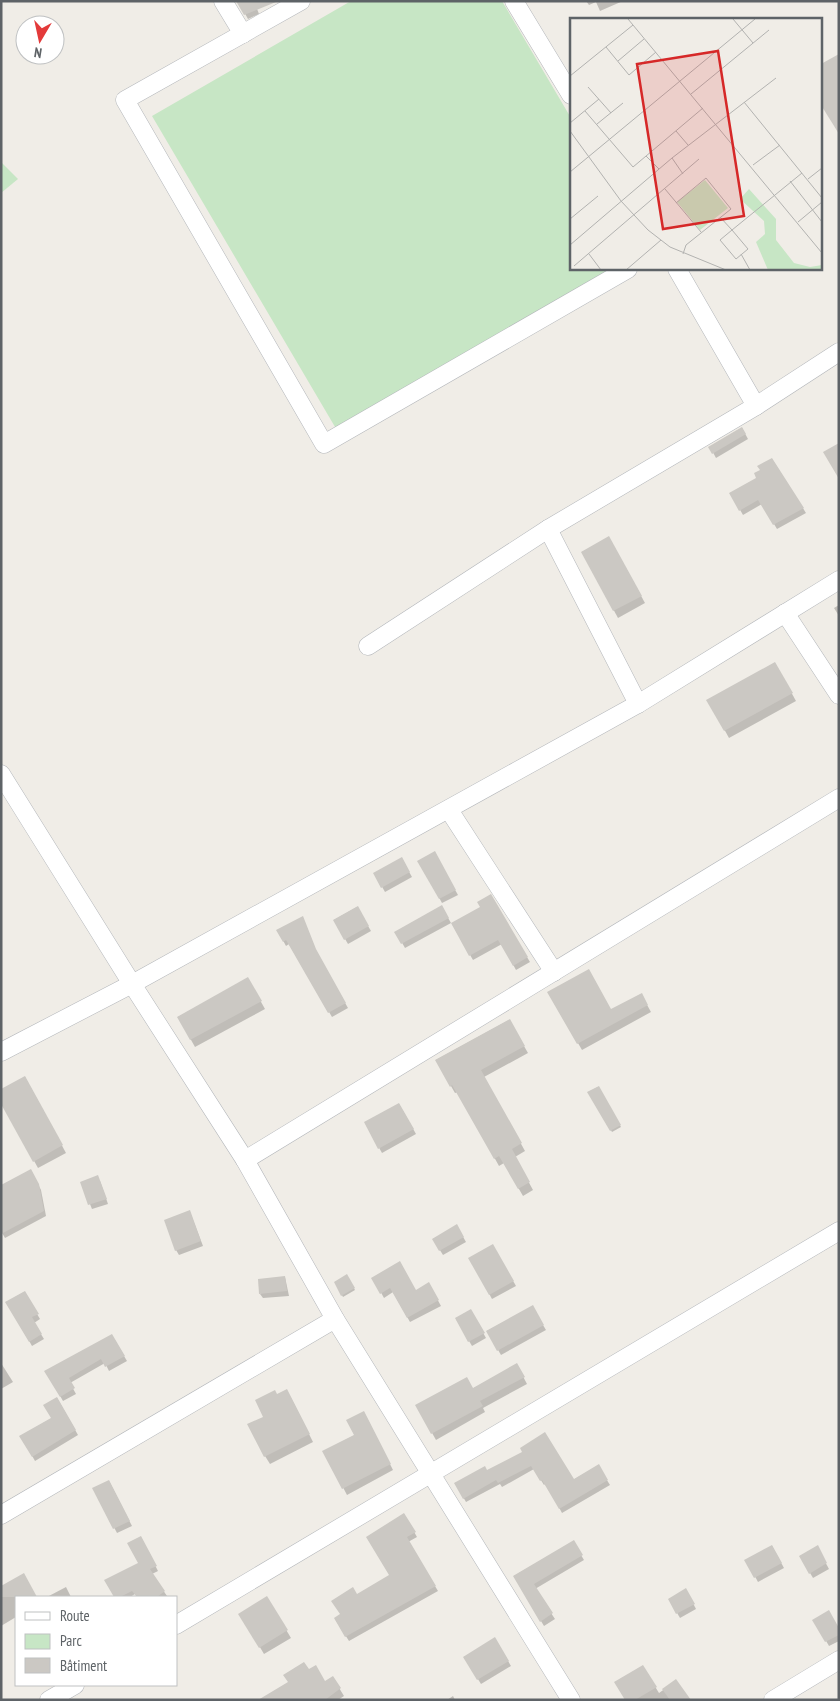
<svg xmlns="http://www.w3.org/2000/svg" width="840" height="1701" font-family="'PT Sans Narrow',sans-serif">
  <rect width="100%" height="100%" fill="#f0ede7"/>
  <!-- green -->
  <g fill="#c7e6c5">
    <polygon points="351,1 502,1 571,118 571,269 620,269 338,432 152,116"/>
    <polygon points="1,162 18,179 1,193"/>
  </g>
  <!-- shadow -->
  <g fill="#0003">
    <polygon points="238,1 254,1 259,14 248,19"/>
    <polygon points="586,1 623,1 600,11 596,2 589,5"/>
    <polygon points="742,428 748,439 716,458 710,447"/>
    <polygon points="772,459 806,513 777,529 762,504 743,515 731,494 758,478 761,470"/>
    <polygon points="609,538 645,603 618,618 582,552"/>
    <polygon points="839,605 839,616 834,608"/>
    <polygon points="775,663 796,701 729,738 708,700"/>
    <polygon points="434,853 458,895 442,903 419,861"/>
    <polygon points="402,859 412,877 385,892 375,874"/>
    <polygon points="490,896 530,962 516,970 502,944 473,960 452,924 482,908"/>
    <polygon points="357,907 371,931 348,944 334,920"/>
    <polygon points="442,907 451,923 405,948 396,932"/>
    <polygon points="278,931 318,955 348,1008 332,1017 289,944 286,946"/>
    <polygon points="248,979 265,1009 195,1047 178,1017"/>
    <polygon points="549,993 611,1011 641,994 651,1012 582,1050"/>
    <polygon points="509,1020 528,1053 484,1077 525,1151 515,1157 533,1190 523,1196 504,1163 499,1166 458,1092 455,1093 436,1060"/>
    <polygon points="25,1077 66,1153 38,1168 1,1101"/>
    <polygon points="598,1087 621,1127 612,1132 589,1092"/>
    <polygon points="399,1104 416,1134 382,1153 365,1123"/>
    <polygon points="31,1171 41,1190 46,1216 5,1238 1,1231"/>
    <polygon points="100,1181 108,1204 92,1209 81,1182"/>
    <polygon points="190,1212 203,1246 179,1255 176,1250"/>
    <polygon points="457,1226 466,1242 443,1255 433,1239"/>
    <polygon points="493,1246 516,1286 492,1299 470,1259"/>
    <polygon points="347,1276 355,1290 343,1297 335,1282"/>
    <polygon points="285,1277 289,1296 263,1298 260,1294"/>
    <polygon points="373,1278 416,1291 429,1284 441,1306 410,1322 393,1292 384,1298"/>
    <polygon points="24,1292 40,1319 34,1323 44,1339 32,1346 7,1302"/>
    <polygon points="532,1307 546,1330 501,1355 487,1331"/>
    <polygon points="471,1311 486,1338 472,1346 456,1319"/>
    <polygon points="112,1336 127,1361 109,1371 105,1363 70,1383 76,1394 63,1401 46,1371"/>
    <polygon points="1,1363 13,1382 1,1389"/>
    <polygon points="517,1365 527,1384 483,1408 485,1412 436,1440 417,1406 472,1389"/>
    <polygon points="277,1396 291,1398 313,1442 270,1464 265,1456 265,1417"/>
    <polygon points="57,1398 78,1435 35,1461 21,1436 52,1418"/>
    <polygon points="367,1419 393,1470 347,1495 324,1451 355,1435"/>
    <polygon points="524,1453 573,1480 598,1466 610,1485 562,1513 546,1483 544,1485 534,1469 502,1487 500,1484 466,1502 455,1483 487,1472"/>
    <polygon points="109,1481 132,1526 117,1533 94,1489"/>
    <polygon points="404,1514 417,1537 408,1542 438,1591 349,1641 335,1619 341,1615 357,1596 390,1576"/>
    <polygon points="141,1538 158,1571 152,1574 167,1596 137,1597 135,1594 130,1597 115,1597 106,1580 139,1564"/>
    <polygon points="573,1542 584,1560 535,1589 555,1619 544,1626 514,1576"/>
    <polygon points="772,1546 784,1568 758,1582 746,1560"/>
    <polygon points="817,1547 829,1569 813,1578 800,1556"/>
    <polygon points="23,1575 36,1597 16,1597 16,1617 1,1626 1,1588"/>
    <polygon points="66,1587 71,1597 47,1597"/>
    <polygon points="686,1590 696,1609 680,1618 669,1599"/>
    <polygon points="267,1598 291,1638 264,1654 240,1614"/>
    <polygon points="814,1620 839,1630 839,1641 829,1646"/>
    <polygon points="495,1639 511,1666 481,1684 464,1657"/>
    <polygon points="643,1667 659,1693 676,1681 689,1700 626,1700"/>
    <polygon points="308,1671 325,1682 333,1678 344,1696 338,1700 262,1700"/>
    <polygon points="453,1696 455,1700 447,1700"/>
  </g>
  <!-- building -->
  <g fill="#cbc8c3">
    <polygon points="236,1 275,1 276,2 244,15"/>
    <polygon points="839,54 839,134 821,105 821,64"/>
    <polygon points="742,427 746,434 712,454 708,447"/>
    <polygon points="839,443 839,479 823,452"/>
    <polygon points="772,458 804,508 773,525 758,500 739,511 729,493 756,478 754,473 760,470 757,466"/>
    <polygon points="609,536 642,596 613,611 581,552"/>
    <polygon points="775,662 793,693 724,731 706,700"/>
    <polygon points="435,851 456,890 439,899 417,861"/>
    <polygon points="402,857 410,872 381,888 373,873"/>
    <polygon points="491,894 528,957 513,966 498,940 469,956 451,923 480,907 477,902"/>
    <polygon points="442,905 449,918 401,944 394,932"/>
    <polygon points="358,906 369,926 344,940 333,920"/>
    <polygon points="303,916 316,949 346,1003 328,1013 286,940 283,942 276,930"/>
    <polygon points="589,969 611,1009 642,993 648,1005 577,1044 547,992"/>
    <polygon points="248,977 262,1001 190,1040 177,1017"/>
    <polygon points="510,1019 525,1046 481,1070 522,1143 512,1149 530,1182 518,1189 499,1156 494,1159 452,1085 450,1087 435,1060"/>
    <polygon points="25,1076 63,1145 33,1162 1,1104 1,1089"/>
    <polygon points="599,1086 621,1125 610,1131 587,1092"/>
    <polygon points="399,1103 414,1129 378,1149 364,1122"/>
    <polygon points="31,1169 39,1184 44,1211 1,1234 1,1185"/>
    <polygon points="98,1175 107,1199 88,1205 80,1182"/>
    <polygon points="190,1210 201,1241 175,1251 164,1220"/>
    <polygon points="457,1224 464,1237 439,1251 432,1239"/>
    <polygon points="493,1244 514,1281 489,1295 468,1258"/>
    <polygon points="400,1261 416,1290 429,1282 439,1300 407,1318 390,1288 380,1294 371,1278"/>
    <polygon points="347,1274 355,1288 341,1296 334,1282"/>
    <polygon points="285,1276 287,1291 259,1294 258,1279"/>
    <polygon points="25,1291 39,1314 32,1317 42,1334 29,1342 5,1302"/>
    <polygon points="533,1305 544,1325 497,1351 486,1331"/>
    <polygon points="471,1309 485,1333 468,1342 455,1318"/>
    <polygon points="112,1334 125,1356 105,1367 101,1359 69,1378 75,1388 60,1397 44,1371"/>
    <polygon points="517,1363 525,1377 480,1401 483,1406 431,1434 415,1405 467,1377 473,1388"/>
    <polygon points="287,1389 310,1434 264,1457 247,1424 263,1417 255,1400 275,1390 277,1394"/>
    <polygon points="57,1397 76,1430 32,1457 19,1436 51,1418 43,1405"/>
    <polygon points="364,1411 391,1464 342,1489 322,1451 354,1435 346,1420"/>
    <polygon points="545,1432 574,1479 599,1464 608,1480 559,1509 542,1480 540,1481 531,1466 498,1483 496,1480 463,1499 454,1483 485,1466 487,1470 522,1452 520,1448"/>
    <polygon points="109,1480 130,1521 113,1529 92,1488"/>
    <polygon points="404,1513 416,1532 407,1537 436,1586 345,1637 334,1618 340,1614 331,1601 353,1587 357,1594 389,1575 366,1537"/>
    <polygon points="141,1536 157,1566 150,1569 165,1591 157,1597 137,1597 132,1591 120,1597 114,1597 104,1580 138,1563 127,1543"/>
    <polygon points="574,1540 583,1555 534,1584 553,1613 540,1622 513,1576"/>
    <polygon points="772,1545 782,1563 754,1578 744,1560"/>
    <polygon points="818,1545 827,1563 809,1574 799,1556"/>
    <polygon points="24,1573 37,1597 1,1597 1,1586"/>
    <polygon points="686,1588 695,1604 676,1614 668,1599"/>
    <polygon points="267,1596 288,1630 259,1648 238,1614"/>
    <polygon points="829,1610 839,1628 839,1635 825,1642 812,1620"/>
    <polygon points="495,1637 509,1661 477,1680 463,1657"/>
    <polygon points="304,1662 309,1669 316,1665 325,1681 333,1676 341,1688 325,1700 258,1700 288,1682 283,1675"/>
    <polygon points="643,1665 657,1687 635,1700 625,1700 614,1682"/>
    <polygon points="676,1679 691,1700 670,1700 662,1689"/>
  </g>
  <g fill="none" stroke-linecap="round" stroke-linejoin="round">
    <defs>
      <g id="minor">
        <polyline points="223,1 243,34"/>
        <polyline points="301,1 125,100 324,444 628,269"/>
        <polyline points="514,1 571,95"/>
        <polyline points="677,269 756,406"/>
        <polyline points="548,529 638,704"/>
        <polyline points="785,613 839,695"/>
        <polyline points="368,646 548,529 756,406 839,352"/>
        <polyline points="1,774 132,984 245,1160 335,1319 571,1700"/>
        <polyline points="449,810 554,972"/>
        <polyline points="1,1052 132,984 638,704 839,580"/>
        <polyline points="245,1160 839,798"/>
        <polyline points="1,1515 335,1319"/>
        <polyline points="176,1625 839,1231"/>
        <polyline points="49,1700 75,1685"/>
        <polyline points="773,1700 839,1660"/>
      </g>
    </defs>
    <!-- minor casing -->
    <use href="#minor" stroke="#b4b7bb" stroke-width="19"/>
    <!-- minor -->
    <use href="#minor" stroke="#fff" stroke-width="18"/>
  </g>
  <!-- overview -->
  <g transform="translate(570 18)">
    <rect width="252" height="252" fill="#f0ede7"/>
    <path d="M135,162l23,28 -28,22 -23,-28zM179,171l27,30v21l18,23 16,4 12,-2v5h-54l-12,-28 9,-8 -1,-13 -24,-22z" fill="#c7e6c5"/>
    <path fill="none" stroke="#b2b2b0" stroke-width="1" d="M58,1l194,234M163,1l20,24M36,29l23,28 27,-23M48,43l26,-22M0,58l63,-51M18,69l23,26M121,76l78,-64M174,84l78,96M15,93l48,56 70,-59M0,105l29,-24M27,106l26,-21M0,113l51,70 27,29 22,17 56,23M106,113l12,14M76,138l13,13M102,140l11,16M183,147l27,-20M0,154l185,-153M238,161l14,-11M220,163l32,41M95,171l36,43M106,185l30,-25 25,31 -45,36 -3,9M150,199l12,13 16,19 -12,10 -16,-19 12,-10 70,-57M0,201l28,-23M228,204l24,-20M0,227l102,-87 104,-80M19,236l12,16M171,236l9,16M4,248l125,-107M56,252l35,-30"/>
    <path fill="#d62828" fill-opacity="0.15" stroke="#d62828" stroke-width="2.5" d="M148,33l26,165 -81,13 -26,-165z"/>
    <rect width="252" height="252" fill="none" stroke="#5e6367" stroke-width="2.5"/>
  </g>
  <!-- border -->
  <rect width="840" height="1701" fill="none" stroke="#5e6367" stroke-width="5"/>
  <!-- legend -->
  <rect x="15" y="1596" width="162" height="90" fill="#ffffff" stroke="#bfc1c2"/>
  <rect x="25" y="1612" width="25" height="8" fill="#ffffff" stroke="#bfc1c2"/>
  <text x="60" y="1621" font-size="15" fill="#5e6367">Route</text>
  <rect x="25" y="1634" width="25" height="15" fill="#c7e6c5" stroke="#bfc1c2"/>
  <text x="60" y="1646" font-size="15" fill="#5e6367">Parc</text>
  <rect x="25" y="1658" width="25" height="15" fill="#cbc8c3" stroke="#bfc1c2"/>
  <text x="60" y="1671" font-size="15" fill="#5e6367">Bâtiment</text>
  <!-- north arrow -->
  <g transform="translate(40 40) rotate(189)"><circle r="24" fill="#ffffff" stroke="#bfc1c2"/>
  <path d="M0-4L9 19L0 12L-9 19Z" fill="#e33a3a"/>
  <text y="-8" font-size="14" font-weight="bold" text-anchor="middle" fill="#5e6367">N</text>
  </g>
</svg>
